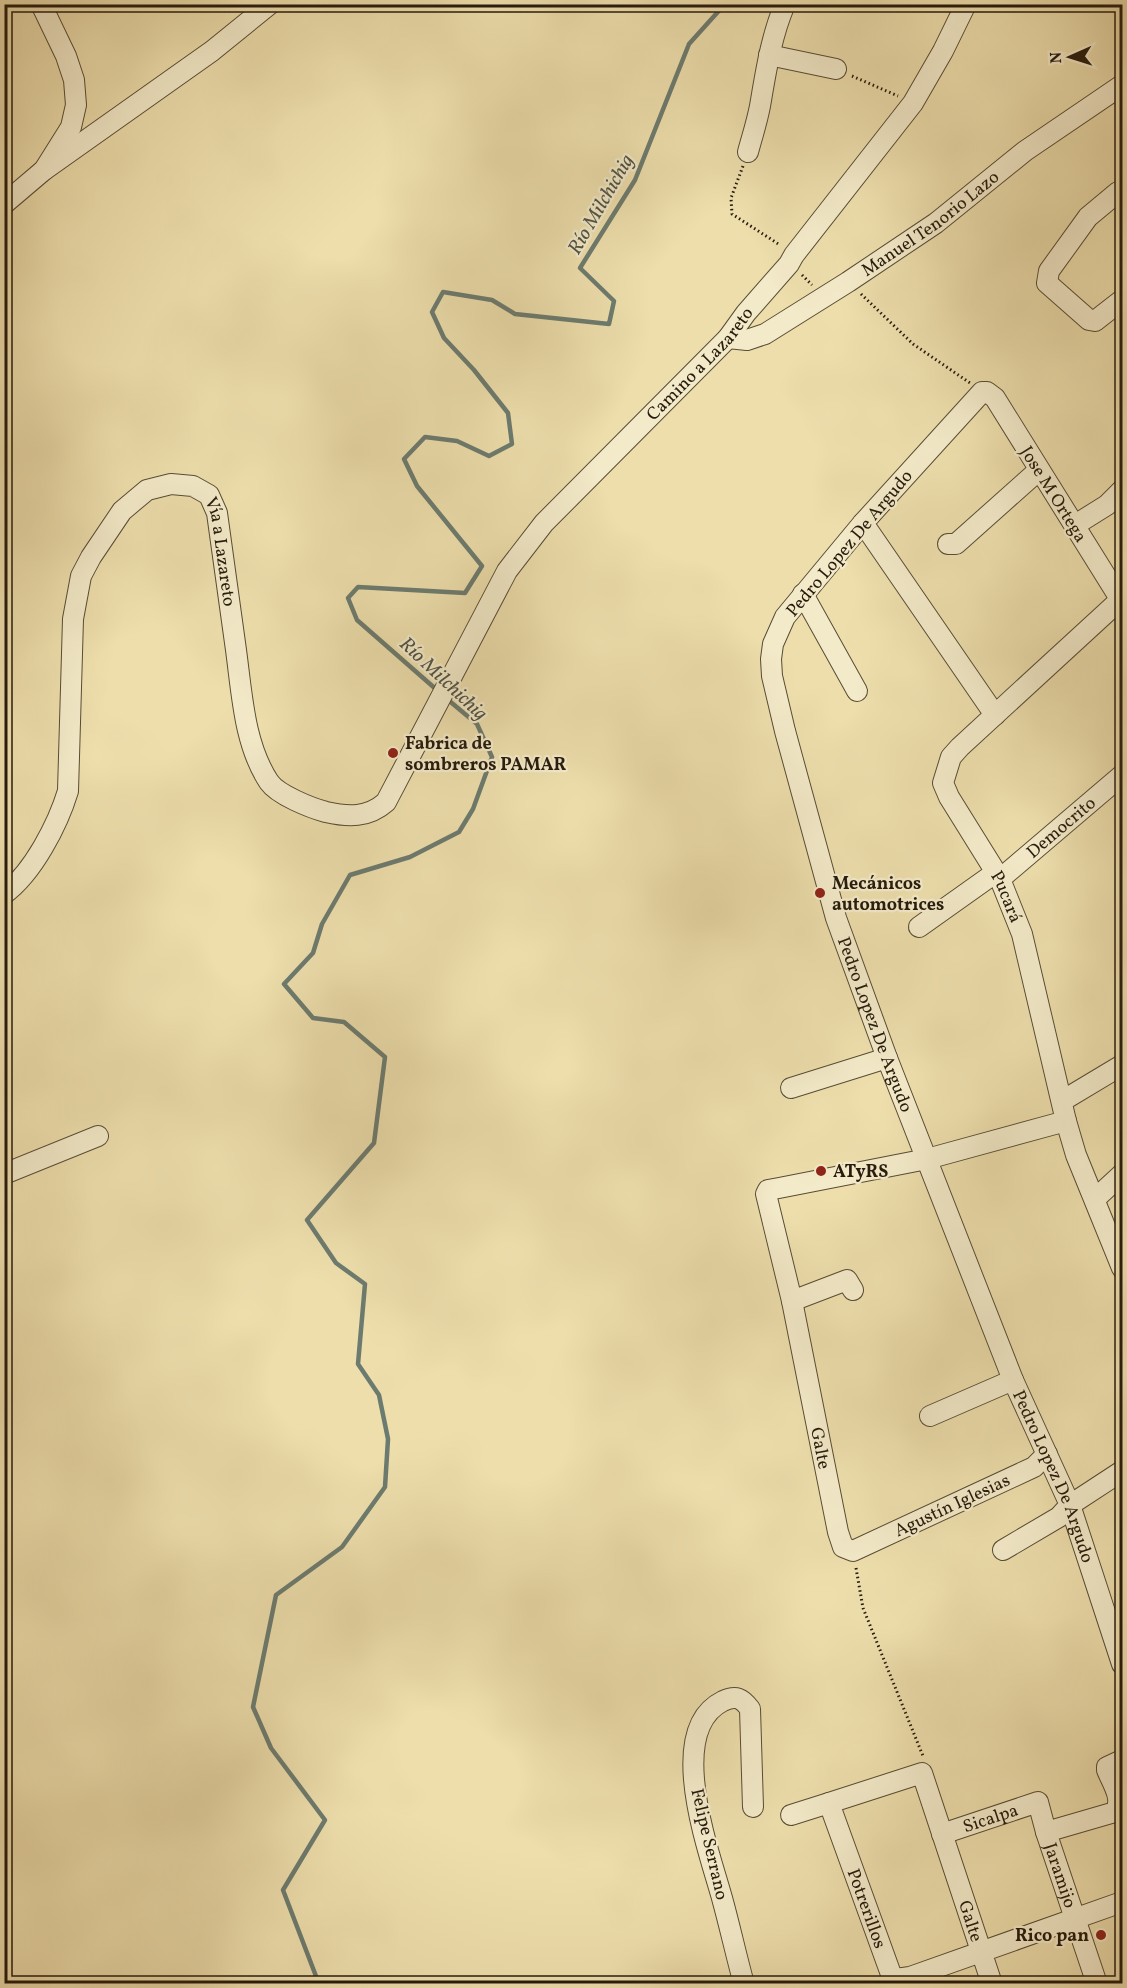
<svg xmlns="http://www.w3.org/2000/svg" width="1127" height="1988" font-family="Vollkorn,serif">
  <rect width="100%" height="100%" fill="#eddeac"/>
  <filter id="stains"><feTurbulence type="fractalNoise" baseFrequency=".00333" numOctaves="4"/><feColorMatrix values="0 0 0 0 .2 0 0 0 0 .09 0 0 0 0 .02 0 0 0 .5 -.17"/></filter>
  <radialGradient id="worn" r=".72"><stop offset=".6" stop-color="#630" stop-opacity="0"/><stop offset="1" stop-color="#630" stop-opacity=".3"/></radialGradient>
  <g fill="none" stroke-linecap="round" stroke-linejoin="round">
    <!-- stream -->
    <g stroke="#6c7b6f" stroke-width="4.5">
      <polyline points="438,691 357,620 348,598 358,587 465,593 482,566 417,486 404,459 425,437 457,441 489,456 512,444 508,413 474,370 444,338 432,312 443,292 492,300 515,314 609,324 614,301 580,268 635,180 689,44 725,4"/>
      <polyline points="319,1984 283,1890 325,1820 271,1748 253,1707 276,1595 342,1547 385,1487 388,1439 379,1395 358,1364 365,1284 336,1263 307,1220 374,1143 385,1057 344,1022 313,1018 284,984 313,953 322,924 350,875 410,857 459,832 473,809 492,757 477,724 447,699"/>
    </g>
    <defs>
      <g id="minor">
        <polyline points="769,55 836,69"/>
        <path d="M748,152c4,-15 9,-30 12,-46 6,-35 11,-69 25,-102"/>
        <polyline points="44,170 212,51 270,4"/>
        <polyline points="1118,192 1088,217 1049,271 1047,283 1089,320 1095,321 1122,300"/>
        <polyline points="4,204 44,170 71,127 76,105 74,80 66,56 41,4"/>
        <path id="s1" d="M728,338l19,2 18,-6 83,-52 88,-59 89,-72 97,-66"/>
        <polyline points="863,523 995,715"/>
        <polyline points="1075,525 1107,505 1122,490"/>
        <polyline points="948,544 956,544 1039,470"/>
        <polyline points="803,594 857,691"/>
        <path id="s2" d="M1121,599l-161,148 -9,10 -8,26 6,14 51,82 22,55 44,187 10,34 46,113"/>
        <path id="s3" d="M1122,602l-127,-204 -8,-6h-5l-119,131 -78,94 -12,27 -2,15 1,17 13,55 51,187 51,140 126,322 57,125 52,159"/>
        <path id="s4" d="M1000,879l122,-104"/>
        <path id="s5" d="M4,894c29,-21 54,-70 64,-103l5,-172 8,-43 10,-19 31,-46 25,-21 24,-6 22,2 16,9 8,18c6,46 13,91 19,137 6,44 8,94 33,132 9,13 42,26 57,30 22,5 42,6 60,-10l121,-231 37,-48 184,-185 18,-25 43,-49 5,-9 119,-152 30,-52 23,-47"/>
        <polyline points="919,927 995,873"/>
        <polyline points="791,1088 887,1058"/>
        <polyline points="1062,1101 1122,1065"/>
        <polyline points="4,1174 98,1136"/>
        <polyline points="1095,1199 1122,1174"/>
        <polyline points="792,1301 847,1280 853,1290"/>
        <polyline points="930,1416 1013,1380"/>
        <polyline points="1047,1454 1034,1467 853,1551 843,1547 838,1532 792,1301 766,1194 768,1190 779,1188 927,1159 1066,1121"/>
        <polyline points="1003,1550 1059,1517 1070,1505 1122,1471"/>
        <polyline points="791,1815 829,1803"/>
        <path d="M1046,1832l69,-20c9,-13 -3,-29 -8,-42v-3l15,-7"/>
        <path id="s6" d="M942,1834l96,-32 8,30 51,152"/>
        <path d="M744,1984c-8,-29 -14,-57 -22,-86 -13,-47 -58,-168 1,-197 13,-6 19,-3 27,8l3,98"/>
        <path id="s7" d="M992,1984l-70,-211 -93,30 63,174 4,2 14,-2 212,-75"/>
      </g>
    </defs>
    <!-- minor casing -->
    <use href="#minor" stroke="#584c35" stroke-width="22"/>
    <!-- path -->
    <g stroke="#261b0d" stroke-width="3" stroke-dasharray="1.5 3" stroke-linecap="butt">
      <polyline points="852,76 898,96"/>
      <polyline points="743,166 731,198 732,214 780,245"/>
      <polyline points="802,275 812,285"/>
      <polyline points="861,294 913,344 970,383"/>
      <polyline points="856,1568 863,1608 923,1756"/>
    </g>
    <!-- minor -->
    <use href="#minor" stroke="#f3eac9" stroke-width="20"/>
  </g>
  <!-- markers -->
  <g fill="#8f2418" stroke="#f3eac9" stroke-width="2">
    <circle cx="393" cy="753" r="6"/>
    <circle cx="820" cy="893" r="6"/>
    <circle cx="821" cy="1171" r="6"/>
    <circle cx="1101" cy="1935" r="6"/>
  </g>
  <g text-anchor="middle" stroke-width="4.5" stroke-linejoin="round" paint-order="stroke">
    <!-- street labels -->
    <g font-size="18" fill="#261b0d" stroke="#f3eac9">
      <text dy="6" stroke="none"><textPath href="#s1" startOffset="237">Manuel Tenorio Lazo</textPath></text>
      <text dy="6" stroke="none"><textPath href="#s5" startOffset="1482">Camino a Lazareto</textPath></text>
      <text transform="translate(1054 494) rotate(58)" y="6">Jose M Ortega</text>
      <text transform="translate(849 543) rotate(-50)" y="6">Pedro Lopez De Argudo</text>
      <text dy="6" stroke="none"><textPath href="#s5" startOffset="572">Vía a Lazareto</textPath></text>
      <text dy="6" stroke="none"><textPath href="#s4" startOffset="80">Democrito</textPath></text>
      <text dy="6" stroke="none"><textPath href="#s2" startOffset="390">Pucará</textPath></text>
      <text dy="6" stroke="none"><textPath href="#s3" startOffset="980">Pedro Lopez De Argudo</textPath></text>
      <text transform="translate(821 1448) rotate(79)" y="6">Galte</text>
      <text dy="6" stroke="none"><textPath href="#s3" startOffset="1466">Pedro Lopez De Argudo</textPath></text>
      <text transform="translate(952 1505) rotate(-25)" y="6">Agustín Iglesias</text>
      <text dy="6" stroke="none"><textPath href="#s6" startOffset="51">Sicalpa</textPath></text>
      <text transform="translate(710 1844) rotate(77)" y="6">Felipe Serrano</text>
      <text dy="6" stroke="none"><textPath href="#s6" startOffset="178">Jaramijo</textPath></text>
      <text dy="6" stroke="none"><textPath href="#s7" startOffset="432">Potrerillos</textPath></text>
      <text transform="translate(971 1921) rotate(72)" y="6">Galte</text>
    </g>
    <!-- poi labels -->
    <g font-size="18" font-weight="bold" fill="#261b0d" stroke="#f3eac9" text-anchor="start">
      <text x="405" y="749">Fabrica de<tspan x="405" dy="21">sombreros PAMAR</tspan></text>
      <text x="832" y="889">Mecánicos<tspan x="832" dy="21">automotrices</tspan></text>
      <text x="833" y="1177">ATyRS</text>
      <text x="1089" y="1941" text-anchor="end">Rico pan</text>
    </g>
    <!-- water labels -->
    <g font-size="20" font-style="italic" fill="#4f5346" stroke="#f3eac9">
      <text transform="translate(600 204) rotate(-60)" y="7">Río Milchichig</text>
      <text transform="translate(444 678) rotate(43)" y="7">Río Milchichig</text>
    </g>
  </g>
  <!-- margin -->
  <rect width="1127" height="1988" fill="none" stroke="#eddeac" stroke-width="24"/>
  <rect x="6" y="6" width="1115" height="1976" fill="none" stroke="#261b0d" stroke-width="3"/>
  <rect x="12" y="12" width="1103" height="1964" fill="none" stroke="#261b0d" stroke-width="1.5"/>
  <!-- north arrow -->
  <g transform="translate(1070 57) rotate(267)" stroke="#f3eac9" stroke-width="4.5" paint-order="stroke">
  <path d="M0-4.5L10 22L0 15L-10 22Z" fill="#261b0d"/>
  <text y="-9" font-size="16" font-weight="bold" text-anchor="middle" fill="#261b0d">N</text>
  </g>
  <rect width="100%" height="100%" filter="url(#stains)"/>
  <rect width="100%" height="100%" fill="url(#worn)"/>
</svg>
